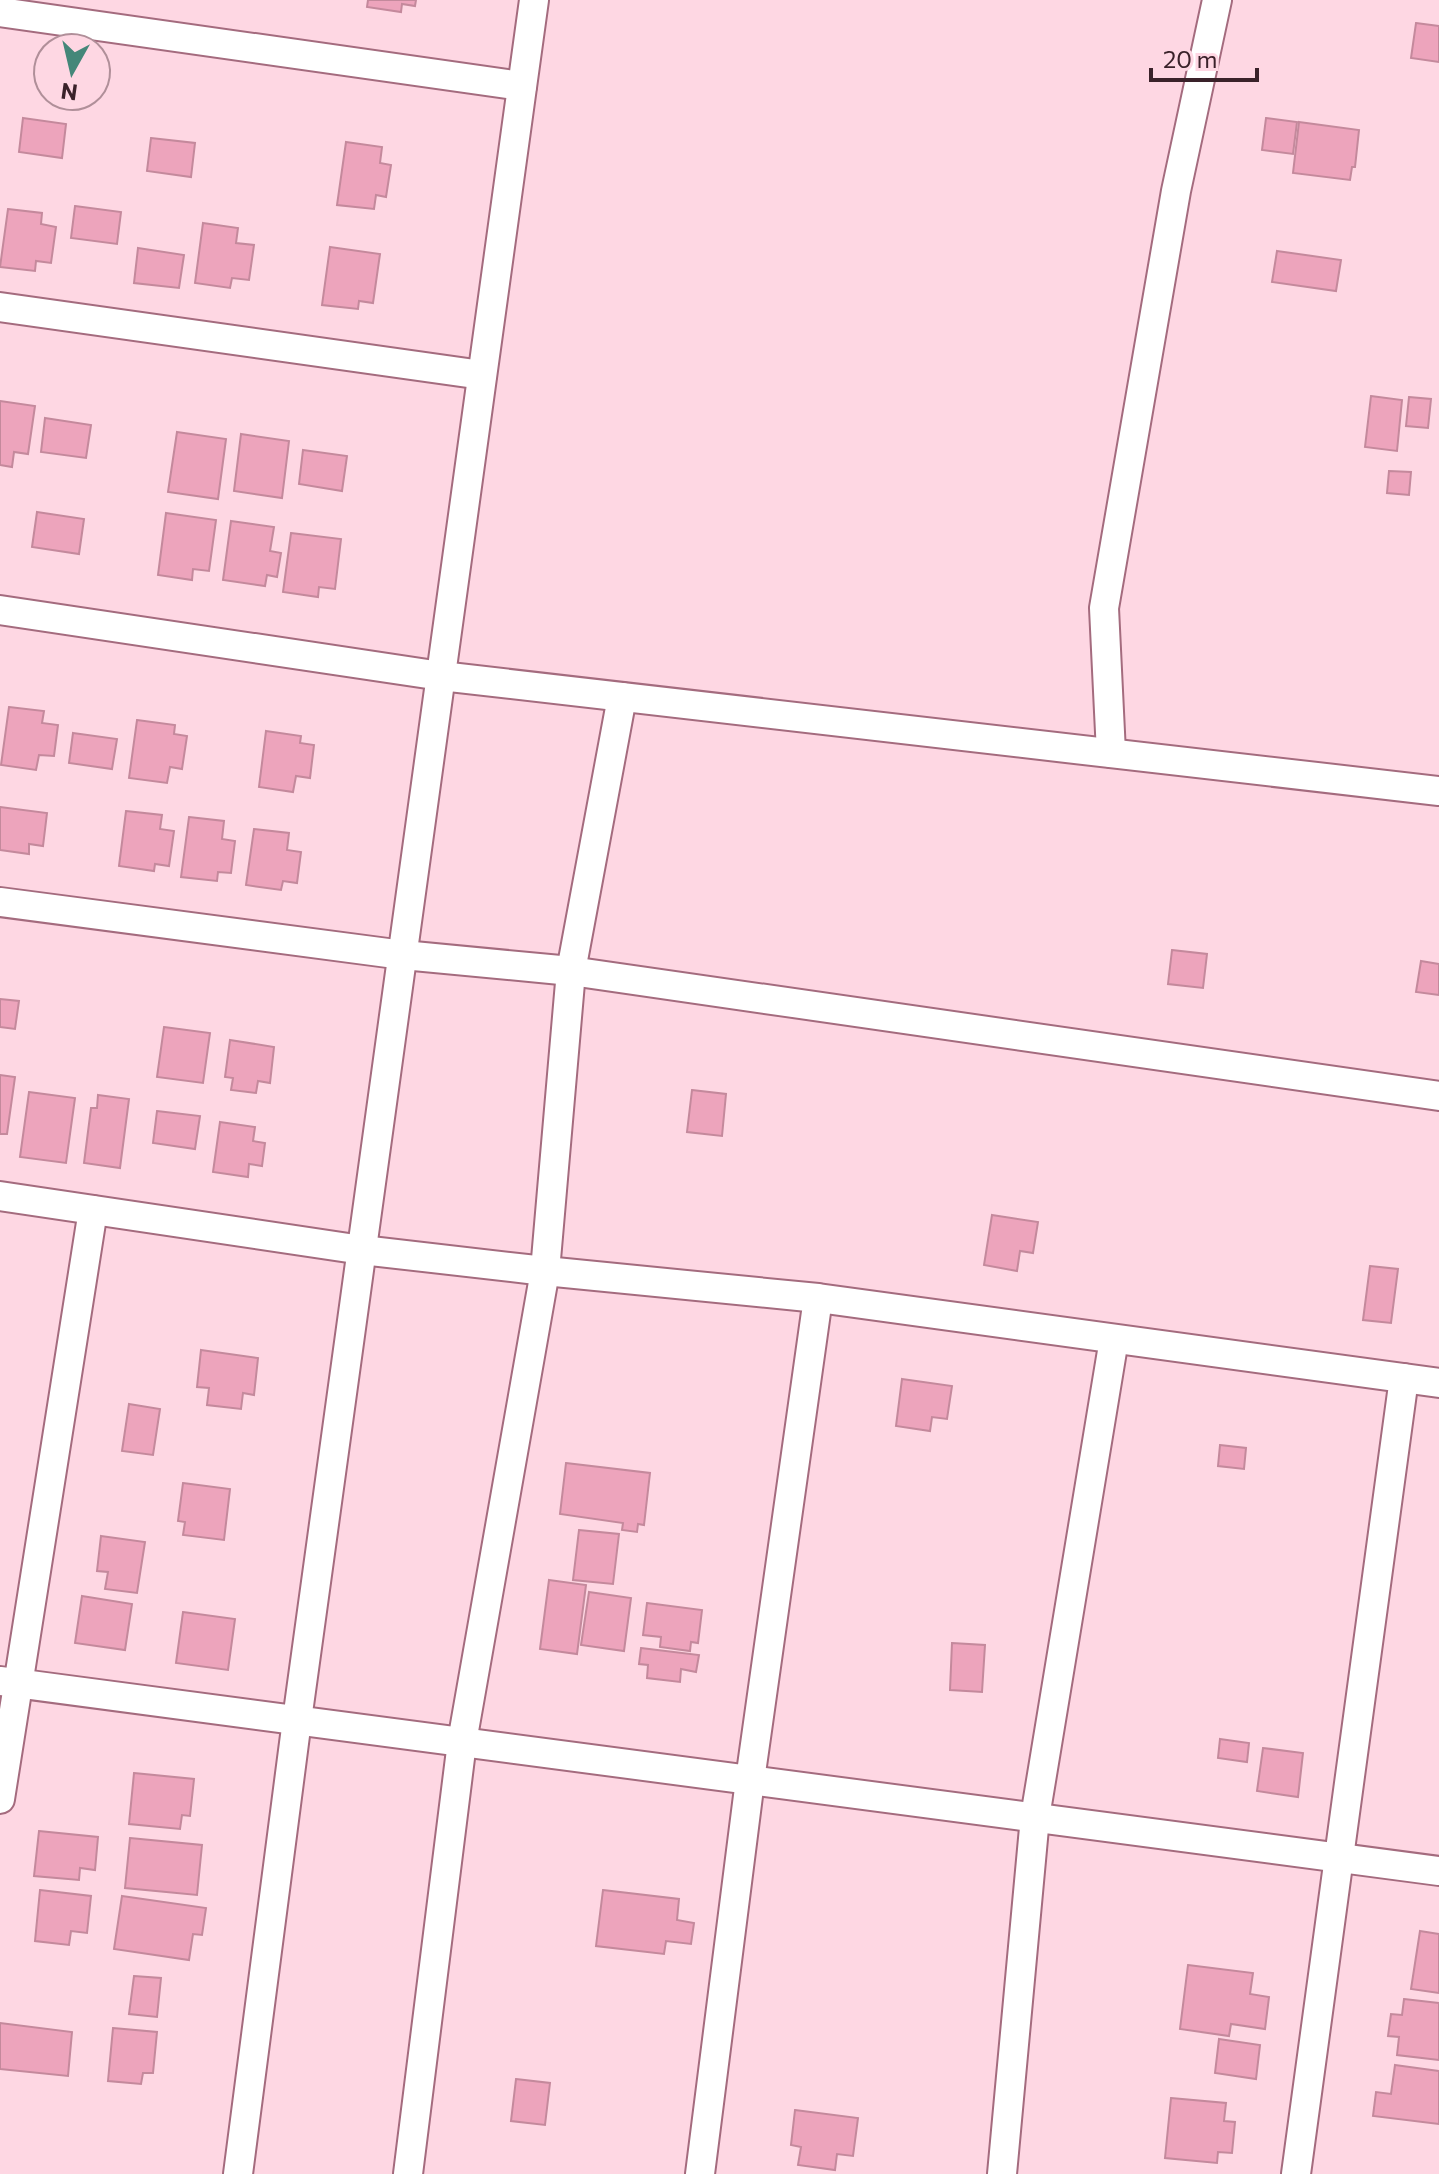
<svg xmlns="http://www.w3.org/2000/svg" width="1439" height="2174" font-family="Commissioner,sans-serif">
  <rect width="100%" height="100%" fill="#fed7e3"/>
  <!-- building -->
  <g fill="#eda4bc" stroke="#c4899c" stroke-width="2">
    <polygon points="368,0 416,0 415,6 402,4 401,12 367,7"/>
    <polygon points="1416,23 1439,26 1439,62 1411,58"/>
    <polygon points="23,118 66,124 62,158 19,152"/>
    <polygon points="1266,118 1297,122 1293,154 1262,150"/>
    <polygon points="1299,122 1359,130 1355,167 1352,167 1350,180 1293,173"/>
    <polygon points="151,138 195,143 191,177 147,171"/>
    <polygon points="346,142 382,147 380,163 391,165 386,197 376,195 374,209 337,205"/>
    <polygon points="75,206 121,212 117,244 71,238"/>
    <polygon points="8,209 42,213 41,224 56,227 51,263 36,261 35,271 0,267"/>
    <polygon points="203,223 238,228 236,243 254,245 249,280 232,278 230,288 195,283"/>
    <polygon points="330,247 380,254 373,303 359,301 358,309 322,305"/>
    <polygon points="138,248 184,255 179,288 134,283"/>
    <polygon points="1277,251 1341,260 1336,291 1272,282"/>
    <polygon points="1371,396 1402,400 1397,451 1365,447"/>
    <polygon points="1409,397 1431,399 1428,428 1406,426"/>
    <polygon points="0,401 35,406 28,454 14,452 12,467 0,465"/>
    <polygon points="45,418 91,425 86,458 41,452"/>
    <polygon points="177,432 226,439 218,499 168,492"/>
    <polygon points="241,434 289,441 282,498 234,491"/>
    <polygon points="303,450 347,456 342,491 299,484"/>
    <polygon points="1389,471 1411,472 1409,495 1387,493"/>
    <polygon points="37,512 84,519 79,554 32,547"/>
    <polygon points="166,513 216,520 209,571 193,569 192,580 158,575"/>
    <polygon points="231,521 274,527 270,551 281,553 277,577 267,575 265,586 223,580"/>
    <polygon points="291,533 341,539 335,589 319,587 318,597 283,592"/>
    <polygon points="9,707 44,711 42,723 58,725 54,756 39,755 36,770 1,765"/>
    <polygon points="137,720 175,725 174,734 187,736 182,769 170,767 167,783 129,778"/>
    <polygon points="266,731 301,736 300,743 314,745 310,778 296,776 293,792 259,787"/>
    <polygon points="73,733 117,739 112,769 69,763"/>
    <polygon points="0,807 47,813 43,846 29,844 29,854 0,850"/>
    <polygon points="126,811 162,815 160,829 174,831 169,866 155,864 154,871 119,866"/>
    <polygon points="189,817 224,821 222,839 235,841 231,873 218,872 217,881 181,877"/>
    <polygon points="254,829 289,833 287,850 301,852 297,883 283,881 281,890 246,885"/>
    <polygon points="1172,950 1207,954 1203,988 1168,984"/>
    <polygon points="1421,961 1439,964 1439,995 1416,992"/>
    <polygon points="0,999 19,1001 15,1029 0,1027"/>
    <polygon points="164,1027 210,1033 203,1083 157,1077"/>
    <polygon points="230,1040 274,1047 270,1083 258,1081 256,1093 231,1090 233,1078 225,1077"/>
    <polygon points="0,1075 15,1077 7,1134 0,1134"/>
    <polygon points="692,1090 726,1094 722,1136 687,1132"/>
    <polygon points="29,1092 75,1098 66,1163 20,1157"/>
    <polygon points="98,1095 129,1099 120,1168 84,1163 91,1108 97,1108"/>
    <polygon points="157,1111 200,1116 195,1149 153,1143"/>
    <polygon points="220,1122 255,1127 253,1141 265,1143 262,1166 249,1164 248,1177 213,1172"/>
    <polygon points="992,1215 1038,1222 1033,1253 1020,1251 1017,1271 984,1265"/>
    <polygon points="1370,1266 1398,1269 1391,1323 1363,1320"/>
    <polygon points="201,1350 258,1358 254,1395 243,1393 241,1409 207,1405 209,1388 197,1387"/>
    <polygon points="902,1379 952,1386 947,1419 932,1417 930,1431 896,1426"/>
    <polygon points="129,1404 160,1409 153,1455 122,1451"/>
    <polygon points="1220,1445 1246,1448 1244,1469 1218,1466"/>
    <polygon points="566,1463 650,1473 644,1525 638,1524 637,1532 622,1530 623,1523 560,1514"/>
    <polygon points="183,1483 230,1489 224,1540 183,1535 185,1522 178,1521"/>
    <polygon points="579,1530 619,1534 613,1584 573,1580"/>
    <polygon points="101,1536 145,1542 137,1593 105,1589 108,1572 97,1571"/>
    <polygon points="549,1580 586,1585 577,1654 540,1649"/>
    <polygon points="589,1592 631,1598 624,1651 581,1645"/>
    <polygon points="82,1596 132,1604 125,1650 75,1643"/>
    <polygon points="647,1603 702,1610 698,1643 691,1642 690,1651 660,1647 661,1637 643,1635"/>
    <polygon points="183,1612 235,1619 228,1670 176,1663"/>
    <polygon points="952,1643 985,1645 982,1692 950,1690"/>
    <polygon points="641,1648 699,1655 696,1672 681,1669 680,1682 647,1678 648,1665 639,1664"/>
    <polygon points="1220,1739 1249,1743 1247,1762 1218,1758"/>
    <polygon points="1263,1748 1303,1753 1298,1797 1257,1791"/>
    <polygon points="134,1773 194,1779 190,1816 182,1815 180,1829 129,1824"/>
    <polygon points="39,1831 98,1837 95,1870 80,1868 79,1880 34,1876"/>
    <polygon points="130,1838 202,1845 197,1895 125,1888"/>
    <polygon points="40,1890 91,1896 87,1933 71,1931 69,1945 35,1941"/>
    <polygon points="603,1890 679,1899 677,1920 694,1923 691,1944 666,1941 664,1954 596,1946"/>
    <polygon points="122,1896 206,1908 202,1935 193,1934 189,1960 114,1949"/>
    <polygon points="1420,1931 1439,1934 1439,1993 1411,1989"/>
    <polygon points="1188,1965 1253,1973 1250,1994 1269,1997 1265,2029 1231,2024 1229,2036 1180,2029"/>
    <polygon points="134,1976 161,1978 157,2017 129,2014"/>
    <polygon points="1404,1999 1439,2003 1439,2060 1397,2055 1399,2037 1388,2036 1391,2014 1402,2015"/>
    <polygon points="0,2023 72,2032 68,2076 0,2069"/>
    <polygon points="113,2028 157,2032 153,2073 143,2073 141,2084 108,2081"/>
    <polygon points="1219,2039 1260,2045 1256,2079 1215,2073"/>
    <polygon points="1395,2065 1439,2071 1439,2124 1373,2116 1376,2092 1391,2094"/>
    <polygon points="516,2079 550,2083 545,2125 511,2121"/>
    <polygon points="1171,2098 1226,2103 1224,2121 1235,2122 1232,2153 1218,2152 1217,2163 1165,2158"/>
    <polygon points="795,2110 858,2118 853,2156 837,2154 835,2170 798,2165 801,2147 791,2145"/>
  </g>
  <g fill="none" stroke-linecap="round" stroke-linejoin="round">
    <defs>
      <g id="minor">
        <polyline points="0,12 522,86"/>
        <polyline points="0,307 482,375"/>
        <polyline points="0,610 441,676 1439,791"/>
        <polyline points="1111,753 1104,608 1176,191 1217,0"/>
        <polyline points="0,902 403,955 571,971 1439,1096"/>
        <polyline points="0,1196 362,1250 545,1271 818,1298 1439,1383"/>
        <polyline points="0,1681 1439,1871"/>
        <polyline points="0,1799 93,1210"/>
        <polyline points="238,2174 297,1720 534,0"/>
        <polyline points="408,2174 462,1742 545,1271 571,971 622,697"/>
        <polyline points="700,2174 750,1780 818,1298"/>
        <polyline points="1002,2174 1035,1817 1114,1339"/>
        <polyline points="1296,2174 1404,1378"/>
      </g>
    </defs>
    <!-- minor casing -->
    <use href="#minor" stroke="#a46b7e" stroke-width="32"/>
    <!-- minor -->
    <use href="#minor" stroke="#fff" stroke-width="28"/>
  </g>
  <!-- north arrow -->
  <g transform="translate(72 72) rotate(188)"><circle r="38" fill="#fed7e3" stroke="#b08f99" stroke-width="2"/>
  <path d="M0-6L14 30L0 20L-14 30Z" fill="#448779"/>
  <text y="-12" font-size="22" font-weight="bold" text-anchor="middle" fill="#3a222a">N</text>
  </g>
  <!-- scale -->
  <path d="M1151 68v12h106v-12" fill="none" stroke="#3a222a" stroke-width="4"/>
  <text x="1163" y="68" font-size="24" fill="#3a222a" stroke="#fed7e3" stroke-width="6" paint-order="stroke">20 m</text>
</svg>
